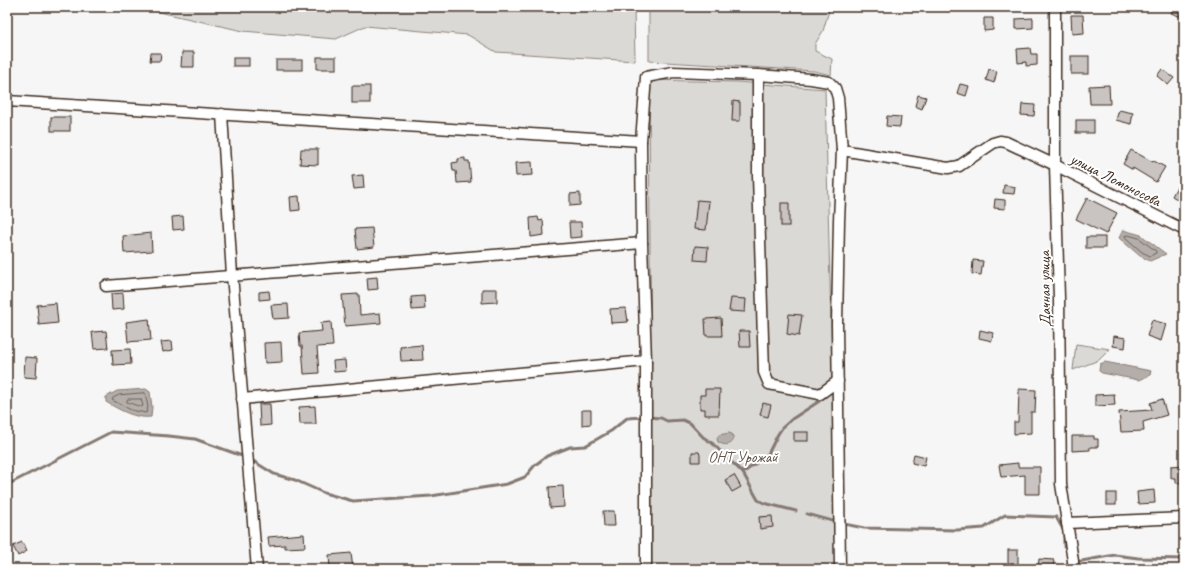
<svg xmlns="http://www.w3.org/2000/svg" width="1191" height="576" font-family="Caveat,sans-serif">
  <rect width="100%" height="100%" fill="#f7f6f6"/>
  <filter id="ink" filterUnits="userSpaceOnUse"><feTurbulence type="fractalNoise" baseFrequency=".025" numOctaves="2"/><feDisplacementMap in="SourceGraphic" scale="8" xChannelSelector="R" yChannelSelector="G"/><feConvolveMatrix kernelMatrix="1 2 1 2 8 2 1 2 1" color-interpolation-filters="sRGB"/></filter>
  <g filter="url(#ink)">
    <!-- green -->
    <g fill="#dbd9d6" stroke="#8b827a">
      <polygon points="81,7 634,7 635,61 496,52 468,35 365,26 336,39 243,31 146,9"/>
      <polygon points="649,7 830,7 823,31 815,44 815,51 832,59 831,75 814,71 649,61"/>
      <polygon points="649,80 737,82 825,89 835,477 840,569 652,569"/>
      <polygon points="1076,344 1110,349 1099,360 1073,370"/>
    </g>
    <!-- water -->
    <g fill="#b4aeaa" stroke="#847972">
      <polygon points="1123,230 1141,235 1166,254 1150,261 1140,256 1119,238"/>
      <polygon points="1105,362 1151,371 1150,375 1139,380 1102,373 1099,371 1100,364"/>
      <path d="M146,389l4,3 2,15 -1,10c-16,2 -31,-7 -45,-15v-5l11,-6z"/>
      <path d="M729,433l3,1c5,11 -7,13 -14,8l-1,-4 2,-3z"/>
    </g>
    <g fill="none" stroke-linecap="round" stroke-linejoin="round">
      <!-- shore -->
      <g stroke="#6b5f56" stroke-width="1">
        <polygon points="1128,235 1139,238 1156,251 1156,253 1150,256 1142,252 1126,238 1125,236"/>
        <polygon points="145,393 148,407 146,413 131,410 112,400 113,398 119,395"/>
        <polygon points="128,399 141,399 143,406 141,407 127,402"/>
      </g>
      <!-- stream -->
      <g stroke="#847972" stroke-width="3">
        <polyline points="7,14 8,7"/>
        <polyline points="647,417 661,418 667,421 683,420 691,424 703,437 712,443 743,473 758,500 764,503 796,511"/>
        <polyline points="250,459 274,474 295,480 324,493 353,501 431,496 507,484 525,477 535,465 547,456 570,447 585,446 611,431 627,418 643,417"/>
        <polyline points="743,473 768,454 778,434 782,428 792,419 818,402 824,397"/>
        <polyline points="7,485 111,432 169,436 195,439 245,457"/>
        <polyline points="807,514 836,522"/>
        <polyline points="844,524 864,528 957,530 984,528 1005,515 1056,517 1064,531 1064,546"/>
        <polyline points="1076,562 1115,555 1138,558 1184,559"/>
      </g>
    </g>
    <!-- building -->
    <g fill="#c9c3c1" stroke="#3b2a1e">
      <polygon points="1173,7 1184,7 1184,18 1171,13"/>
      <polygon points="1071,15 1083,15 1084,33 1072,34"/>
      <polygon points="984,18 993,18 993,30 984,31"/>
      <polygon points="1033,18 1033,28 1016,29 1016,19"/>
      <polygon points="1030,48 1031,54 1037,54 1037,65 1026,66 1026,62 1018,63 1017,49"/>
      <polygon points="182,52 194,52 194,67 181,67"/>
      <polygon points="151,53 161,53 160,61 150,61"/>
      <rect x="1071" y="56" width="18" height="18"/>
      <rect x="317" y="57" width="19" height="12"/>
      <rect x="233" y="58" width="16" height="8"/>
      <rect x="276" y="60" width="26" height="10"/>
      <polygon points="989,69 997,71 994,83 986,80"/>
      <polygon points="1162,69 1174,78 1168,85 1157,76"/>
      <polygon points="960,84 969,86 966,96 957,93"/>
      <polygon points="1109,85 1110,104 1090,104 1089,86"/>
      <rect x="352" y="86" width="18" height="17"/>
      <polygon points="918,95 926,97 922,109 915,106"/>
      <polygon points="733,101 740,102 740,121 732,121"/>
      <polygon points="1022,104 1035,105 1034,116 1021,115"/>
      <polygon points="1119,110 1133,113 1131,124 1116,120"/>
      <polygon points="887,116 901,117 900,127 886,126"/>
      <rect x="51" y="117" width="19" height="14"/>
      <rect x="1076" y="120" width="18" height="13"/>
      <polygon points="301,149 318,149 318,165 300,164"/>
      <polygon points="1131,150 1153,162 1154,161 1165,167 1156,182 1133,168 1133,170 1123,164"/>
      <polygon points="465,158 465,161 469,161 471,182 457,183 456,171 453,171 452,163 458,162 458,159"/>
      <polygon points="532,162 533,175 516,176 515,163"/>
      <polygon points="363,175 364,188 354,189 352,176"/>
      <polygon points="1004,185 1015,187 1014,194 1003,193"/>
      <polygon points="1178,185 1184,188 1184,195 1180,201 1172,196"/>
      <polygon points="580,193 580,205 570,206 570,194"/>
      <polygon points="299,196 300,210 291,211 290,197"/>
      <polygon points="1087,198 1117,213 1106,234 1076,219"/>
      <polygon points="995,199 1005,200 1005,209 994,208"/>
      <polygon points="697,200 709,201 706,230 694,229"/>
      <rect x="781" y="203" width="8" height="23"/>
      <polygon points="183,216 184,229 173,230 172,217"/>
      <polygon points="538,217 539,221 543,220 544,235 531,237 530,218"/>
      <polygon points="569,222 581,222 582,237 570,238"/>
      <polygon points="372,228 374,247 357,249 355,229"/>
      <polygon points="151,233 152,251 124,253 123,236"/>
      <rect x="1086" y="237" width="19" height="11"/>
      <polygon points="695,246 708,247 707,261 694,260"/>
      <polygon points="973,260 983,261 981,275 972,274"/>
      <polygon points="377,277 378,289 368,290 367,278"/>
      <polygon points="482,289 497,289 497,302 482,303"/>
      <polygon points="269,291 270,299 259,300 259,292"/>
      <polygon points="123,293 124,309 112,310 111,294"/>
      <polygon points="359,294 360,315 380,313 381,323 345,326 342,295"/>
      <polygon points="424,296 425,309 412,310 411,297"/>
      <polygon points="731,298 746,299 745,312 729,311"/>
      <polygon points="56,303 58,323 39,325 37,305"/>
      <polygon points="288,304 289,318 273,319 271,305"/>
      <polygon points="626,308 628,322 611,323 610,309"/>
      <polygon points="789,314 802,315 799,336 787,334"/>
      <polygon points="721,318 722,336 706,336 705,319"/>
      <polygon points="149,319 151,340 128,342 126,322"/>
      <polygon points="1152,320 1166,324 1161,341 1147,336"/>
      <polygon points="331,322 333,346 317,347 319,373 304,374 302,346 300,346 299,333 322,331 321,323"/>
      <polygon points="980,330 993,333 992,341 979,338"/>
      <polygon points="106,331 108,348 94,349 92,332"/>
      <polygon points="739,331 749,331 750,347 740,347"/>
      <polygon points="1114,336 1126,338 1125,348 1113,346"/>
      <polygon points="172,341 173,350 163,352 161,342"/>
      <polygon points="281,342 282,362 265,363 264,343"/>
      <polygon points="422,345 423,360 401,361 400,347"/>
      <polygon points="130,349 131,364 113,365 112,350"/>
      <polygon points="25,357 37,358 36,378 24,377"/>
      <polygon points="345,360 346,371 334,372 333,361"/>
      <polygon points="705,389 720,389 719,415 705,415 705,409 700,409 700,395 705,395"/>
      <polygon points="1019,389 1036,390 1035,412 1031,412 1031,433 1014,434 1014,422 1018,422"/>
      <polygon points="1114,394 1115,405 1095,406 1095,395"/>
      <polygon points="1162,399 1167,415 1143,422 1144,431 1121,432 1119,412 1152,410 1150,403"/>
      <polygon points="763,403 771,405 768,417 760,415"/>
      <polygon points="259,404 270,404 271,425 260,426"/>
      <polygon points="315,406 316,424 300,424 299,407"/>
      <polygon points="582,410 591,410 591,424 582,425"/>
      <rect x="794" y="432" width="14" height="9"/>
      <polygon points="1072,436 1094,436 1094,439 1098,439 1098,447 1090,447 1090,450 1072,451"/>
      <polygon points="692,452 699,452 700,455 700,462 692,462"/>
      <polygon points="914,454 926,457 924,466 912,463"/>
      <polygon points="1018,463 1018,467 1040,467 1040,494 1025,494 1025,475 1001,477 999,465"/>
      <polygon points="1184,465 1184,483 1176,483 1176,478 1171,478 1171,466"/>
      <polygon points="734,475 741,487 732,492 725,480"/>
      <polygon points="563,486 564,507 550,508 549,487"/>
      <polygon points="1154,490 1155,503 1138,504 1137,492"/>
      <rect x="1107" y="493" width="9" height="12"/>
      <polygon points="603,511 614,511 615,526 604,526"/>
      <polygon points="772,516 773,527 760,529 759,517"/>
      <polygon points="304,534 305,547 285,548 285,545 269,546 268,537"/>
      <polygon points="22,542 27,551 18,556 13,546"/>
      <rect x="1008" y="550" width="10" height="15"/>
      <polygon points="351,553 353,569 330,569 329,555"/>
      <polygon points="1039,559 1054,560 1053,569 1038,569"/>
    </g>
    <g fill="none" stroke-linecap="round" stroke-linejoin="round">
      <defs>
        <g id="street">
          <polyline points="1055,7 1055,165 1059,298 1061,484 1073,561 1073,569"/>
          <polyline points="758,75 758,175 764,372 769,384 820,394 838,381"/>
          <polyline points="7,101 641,141"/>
          <polyline points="222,114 232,275 257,569"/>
          <polyline points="842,150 948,168 959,166 993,143 1000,141 1006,142 1055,165 1184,230"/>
          <polyline points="106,286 642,243"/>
          <polyline points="242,399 646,361"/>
          <polyline points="1067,523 1184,518"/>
          <polyline points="646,569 646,361 642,243 641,141 646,77 673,72 758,75 811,79 829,82 835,88 838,98 842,150 839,221 837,324 840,569"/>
        </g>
      </defs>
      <!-- street casing -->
      <use href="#street" stroke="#3b2a1e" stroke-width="13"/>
      <!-- street -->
      <use href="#street" stroke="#fff" stroke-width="10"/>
    </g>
  </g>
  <g text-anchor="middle" stroke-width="4" stroke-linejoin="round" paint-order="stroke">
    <!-- street labels -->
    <g font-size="16" fill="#3b2a1e" stroke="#fff">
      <text transform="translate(1116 179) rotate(27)" y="6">улица Ломоносова</text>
      <text transform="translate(1044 289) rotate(-91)" y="6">Дачная улица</text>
    </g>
    <!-- park labels -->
    <g font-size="16" fill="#63564c" stroke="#fff">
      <text x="743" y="462">ОНТ Урожай</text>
    </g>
  </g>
  <!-- margin -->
  <rect width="1191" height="576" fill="none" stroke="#fff" stroke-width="24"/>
  <rect x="12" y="12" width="1167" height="552" fill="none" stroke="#3b2a1e" stroke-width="1.5" filter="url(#ink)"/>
</svg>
